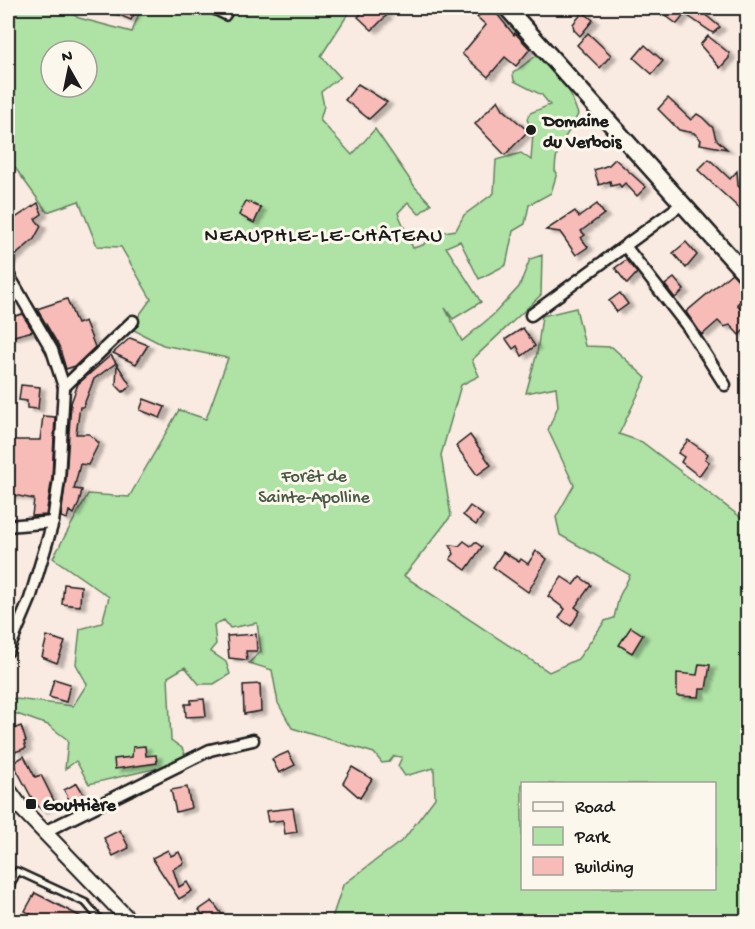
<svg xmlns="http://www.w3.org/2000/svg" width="755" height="929" font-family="'Gochi Hand',sans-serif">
  <defs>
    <filter id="shadow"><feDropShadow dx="5.5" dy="3" stdDeviation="1.5" flood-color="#0004"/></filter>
  </defs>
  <rect width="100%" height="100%" fill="#faebe2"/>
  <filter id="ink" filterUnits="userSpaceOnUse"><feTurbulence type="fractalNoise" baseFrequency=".0167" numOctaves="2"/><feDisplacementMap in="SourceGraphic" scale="12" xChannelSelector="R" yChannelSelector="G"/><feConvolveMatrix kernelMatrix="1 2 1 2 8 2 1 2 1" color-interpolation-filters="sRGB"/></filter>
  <g filter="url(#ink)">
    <!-- green -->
    <path fill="#aee3a5" stroke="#658060" stroke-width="1.5" fill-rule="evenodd" d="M8,8h54l17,10 53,14 9,-24h211l-31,48 19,21 -19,15 3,14 -4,14 32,35 23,-26 40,58 16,17 -12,10 -11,-12 -10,11 15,35 10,-3 10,-11 23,-4 8,-15 30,-22 2,-33 25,-7 10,7 2,-26 -6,-15 3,-6 20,-8 -8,-10 -28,-14 -1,-8 23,-17 28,21 14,37c-11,27 -22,25 -23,57l2,2 -6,20 -22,12 -4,19 -12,7 -7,34 -27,14 -19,-38 -14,6 35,55 -28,17 -8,-11 17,33 31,-26 26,-28 11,-28 12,-4 -1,40 -69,65 7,16 -18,9 -20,70 10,61 -47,60 145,96 29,-13 27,-38 9,-3 5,-21 11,-22 -70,-40 -4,-18 18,-32 -26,-55 10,-24 -2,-19 -30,6 11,-40 5,-37 34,-8 9,38 27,1 34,31 -27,56 23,8 105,80v399h-416l12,-36 61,-46 31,-41 -1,-30 -29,8 -7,-10 4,-9 -8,-1 -5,6 -7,1 -8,-10 -82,-25 -14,-25 -6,-33 -23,-7 12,-12 -4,-28 -27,5 -6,-8 -10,5 2,19 -6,7 16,11 4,12 -16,10h-15l-14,-17 -17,10 3,63 11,8 4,8 -24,11 -73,17 -13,-23 -11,8 3,-29 -20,-15 -40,-14v-13l65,8 14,-22 -11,-20 4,-35 22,-6 7,-26 -56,-39 35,-64 41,3 50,-87 27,9 22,-61 -65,-13 -33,-17 21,-29 -30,-52 -24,-1 -18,-45 -32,11 -39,-54zM51,51h36v36h-36zM522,784h192v104h-192z"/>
    <!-- building -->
    <g fill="#f8bcb8" stroke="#1c1c1c" stroke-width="1.5" filter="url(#shadow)">
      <polygon points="103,8 137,8 131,20"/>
      <polygon points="366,8 377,8 387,15 372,30 358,17"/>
      <polygon points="487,8 492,8 514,35 515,33 530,49 516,66 505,57 488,77 462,54 486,25 477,17"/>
      <polygon points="673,8 697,8 720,27 713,33 685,14 677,24 666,16"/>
      <polygon points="583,12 593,20 580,36 574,30 573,24"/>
      <polygon points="588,33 611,55 600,68 577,45"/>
      <polygon points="708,36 729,53 729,58 720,68 700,45"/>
      <polygon points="645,45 663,61 652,74 634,58"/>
      <polygon points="358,84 387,102 369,119 345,100"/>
      <polygon points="668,98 691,120 697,114 702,117 713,128 716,139 727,149 700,144 701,140 694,133 679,130 658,109"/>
      <polygon points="498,100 503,109 528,131 505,155 475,124"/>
      <polygon points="615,159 646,187 637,196 625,183 621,187 619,184 611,186 610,181 599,185 594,170 609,165"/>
      <polygon points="709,159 730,179 737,171 738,186 747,194 747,205 742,211 698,170"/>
      <polygon points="246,201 261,208 254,223 239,215"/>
      <polygon points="38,203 42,214 35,219 41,226 34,239 8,262 8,223"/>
      <polygon points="597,204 604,214 581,231 585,235 581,238 588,247 576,255 560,232 546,230 575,211 579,217"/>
      <polygon points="686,242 697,255 686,268 673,253"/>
      <polygon points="626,260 637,273 627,284 615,268"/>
      <polygon points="732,273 747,289 747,295 737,304 746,315 744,317 747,327 739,335 730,325 724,327 718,321 702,335 686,312"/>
      <polygon points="674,278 684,290 675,298 665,285"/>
      <polygon points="620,293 628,304 617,312 609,301"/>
      <polygon points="67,299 77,324 85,321 95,347 75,366 66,369 59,346 37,309"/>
      <polygon points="22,314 33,331 10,337 8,329 9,318"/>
      <polygon points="523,328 535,346 522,356 517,346 513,349 506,339"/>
      <polygon points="130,338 148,345 136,364 113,353"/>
      <polygon points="111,355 116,363 94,379 83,407 80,407 76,434 89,434 99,443 88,465 80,464 74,489 82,490 79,503 74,514 69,511 67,519 61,517 66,479 71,403 78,384"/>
      <polygon points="117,364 131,386 123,392 116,385"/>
      <polygon points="21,385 40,387 38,409 27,408 27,401 19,400"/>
      <polygon points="144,399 165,407 160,418 140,410"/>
      <polygon points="43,416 55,417 52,478 46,515 32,516 34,499 8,494 8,450 12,440 40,440"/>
      <polygon points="470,435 491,465 477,475 456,446"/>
      <polygon points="688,440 708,454 705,459 709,462 699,476 681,462 684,457 678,453"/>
      <polygon points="470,506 483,515 476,525 463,515"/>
      <polygon points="464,541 471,546 475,542 482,547 466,570 450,559 454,554 450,545 459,546"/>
      <polygon points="536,551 547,559 528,592 493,567 503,552 519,562 521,559 528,564"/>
      <polygon points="562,577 574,585 580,577 591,585 575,607 580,611 571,626 559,618 565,609 548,596"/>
      <polygon points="64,584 81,586 80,606 62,604"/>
      <polygon points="631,627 643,635 632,653 619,645"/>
      <polygon points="256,634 257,651 246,651 247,660 229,658 227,636"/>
      <polygon points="47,636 65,642 57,663 42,657"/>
      <polygon points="699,664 710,665 706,689 700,689 699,697 677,696 677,673 697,675"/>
      <polygon points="54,679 70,684 66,702 49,697"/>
      <polygon points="260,684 261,711 244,714 243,685"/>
      <polygon points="204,699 206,716 186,717 185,704 191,704 191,700"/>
      <polygon points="21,726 26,741 24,742 26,748 15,752 8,731"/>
      <polygon points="145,746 146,756 156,755 157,763 115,769 114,759 132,757 133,747"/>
      <polygon points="288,752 295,765 279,773 272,759"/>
      <polygon points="24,756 35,777 41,775 55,803 42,810 34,802 13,763"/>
      <polygon points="352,767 372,779 360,798 343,783"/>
      <polygon points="77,783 88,802 74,809 64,790"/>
      <polygon points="187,787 191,808 176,812 171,790"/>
      <polygon points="293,808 297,832 285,834 283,820 268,822 266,811"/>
      <polygon points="120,830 129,848 113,856 104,838"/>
      <polygon points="168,850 171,856 179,852 184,863 173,869 179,887 187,882 192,891 179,899 152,858"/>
      <polygon points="35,893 89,921 44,921 25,911"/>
      <polygon points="212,901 224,917 218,921 207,921 199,910"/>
    </g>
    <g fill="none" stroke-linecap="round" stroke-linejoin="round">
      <defs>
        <g id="service">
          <polyline points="208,8 226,17 232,8"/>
          <polyline points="8,892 17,871 86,903 102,922"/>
        </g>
        <g id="minor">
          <polyline points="625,246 688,327 725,385"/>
          <polyline points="8,274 52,350 64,387 59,479 53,522 30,599 8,651"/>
          <polyline points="531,315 682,204"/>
          <polyline points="64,387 133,321"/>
          <polyline points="8,526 53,522"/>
          <polyline points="46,831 210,750 253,740"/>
        </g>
        <polyline id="tertiary" points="8,789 22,809 131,922"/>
        <polyline id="secondary" points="507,8 748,277"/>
      </defs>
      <!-- service casing -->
      <use href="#service" stroke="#1c1c1c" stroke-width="10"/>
      <!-- minor casing -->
      <use href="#minor" stroke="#1c1c1c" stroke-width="15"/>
      <!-- tertiary casing -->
      <use href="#tertiary" stroke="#1c1c1c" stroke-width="18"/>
      <!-- secondary casing -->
      <use href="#secondary" stroke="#1c1c1c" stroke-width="20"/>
      <!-- service -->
      <use href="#service" stroke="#fbf7ec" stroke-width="5"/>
      <!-- minor -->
      <use href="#minor" stroke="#fbf7ec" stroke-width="10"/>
      <!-- tertiary -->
      <use href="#tertiary" stroke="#fbf7ec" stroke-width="14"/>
      <!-- secondary -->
      <use href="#secondary" stroke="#fbf7ec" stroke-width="15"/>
    </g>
  </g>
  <!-- markers -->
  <g fill="#1c1c1c" stroke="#fbf7ec" stroke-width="2">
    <circle cx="531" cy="130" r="6"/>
    <rect x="25" y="798" width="12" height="12" rx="3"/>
  </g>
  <g text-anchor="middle" stroke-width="6" stroke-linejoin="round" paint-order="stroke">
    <!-- poi labels -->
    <g font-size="18" font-weight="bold" fill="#1c1c1c" stroke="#fbf7ec" text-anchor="start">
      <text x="543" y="126">Domaine<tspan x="543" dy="21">du Verbois</tspan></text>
      <text x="43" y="810">Gouttière</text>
    </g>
    <!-- park labels -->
    <g font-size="18" fill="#485845" stroke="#fbf7ec">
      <text x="314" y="481">Forêt de<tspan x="314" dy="21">Sainte-Apolline</tspan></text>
    </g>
    <!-- quarter labels -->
    <g font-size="21" letter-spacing="1.5" fill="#1c1c1c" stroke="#fbf7ec">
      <text x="324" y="241">NEAUPHLE-LE-CHÂTEAU</text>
    </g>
  </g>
  <!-- margin -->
  <rect width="755" height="929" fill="none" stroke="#fbf7ec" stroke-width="30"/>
  <rect x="15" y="15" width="725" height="899" fill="none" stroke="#1c1c1c" stroke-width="2" filter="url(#ink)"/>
  <!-- legend -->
  <rect x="521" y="782" width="195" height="108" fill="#fbf7ec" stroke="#a29f99" stroke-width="1.5"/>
  <rect x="533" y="802" width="30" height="9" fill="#fbf7ec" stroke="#a29f99" stroke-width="1.5"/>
  <text x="575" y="812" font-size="18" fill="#1c1c1c">Road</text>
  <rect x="533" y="827" width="30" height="18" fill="#aee3a5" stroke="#a29f99" stroke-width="1.5"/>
  <text x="575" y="842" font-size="18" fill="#1c1c1c">Park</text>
  <rect x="533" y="857" width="30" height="18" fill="#f8bcb8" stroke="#a29f99" stroke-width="1.5"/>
  <text x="575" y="872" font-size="18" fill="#1c1c1c">Building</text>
  <!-- north arrow -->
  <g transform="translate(69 69) rotate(351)"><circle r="28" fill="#fbf7ec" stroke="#a29f99" stroke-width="1.5"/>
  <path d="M0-4.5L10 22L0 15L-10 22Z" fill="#1c1c1c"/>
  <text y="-9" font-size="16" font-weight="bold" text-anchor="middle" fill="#1c1c1c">N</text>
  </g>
</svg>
